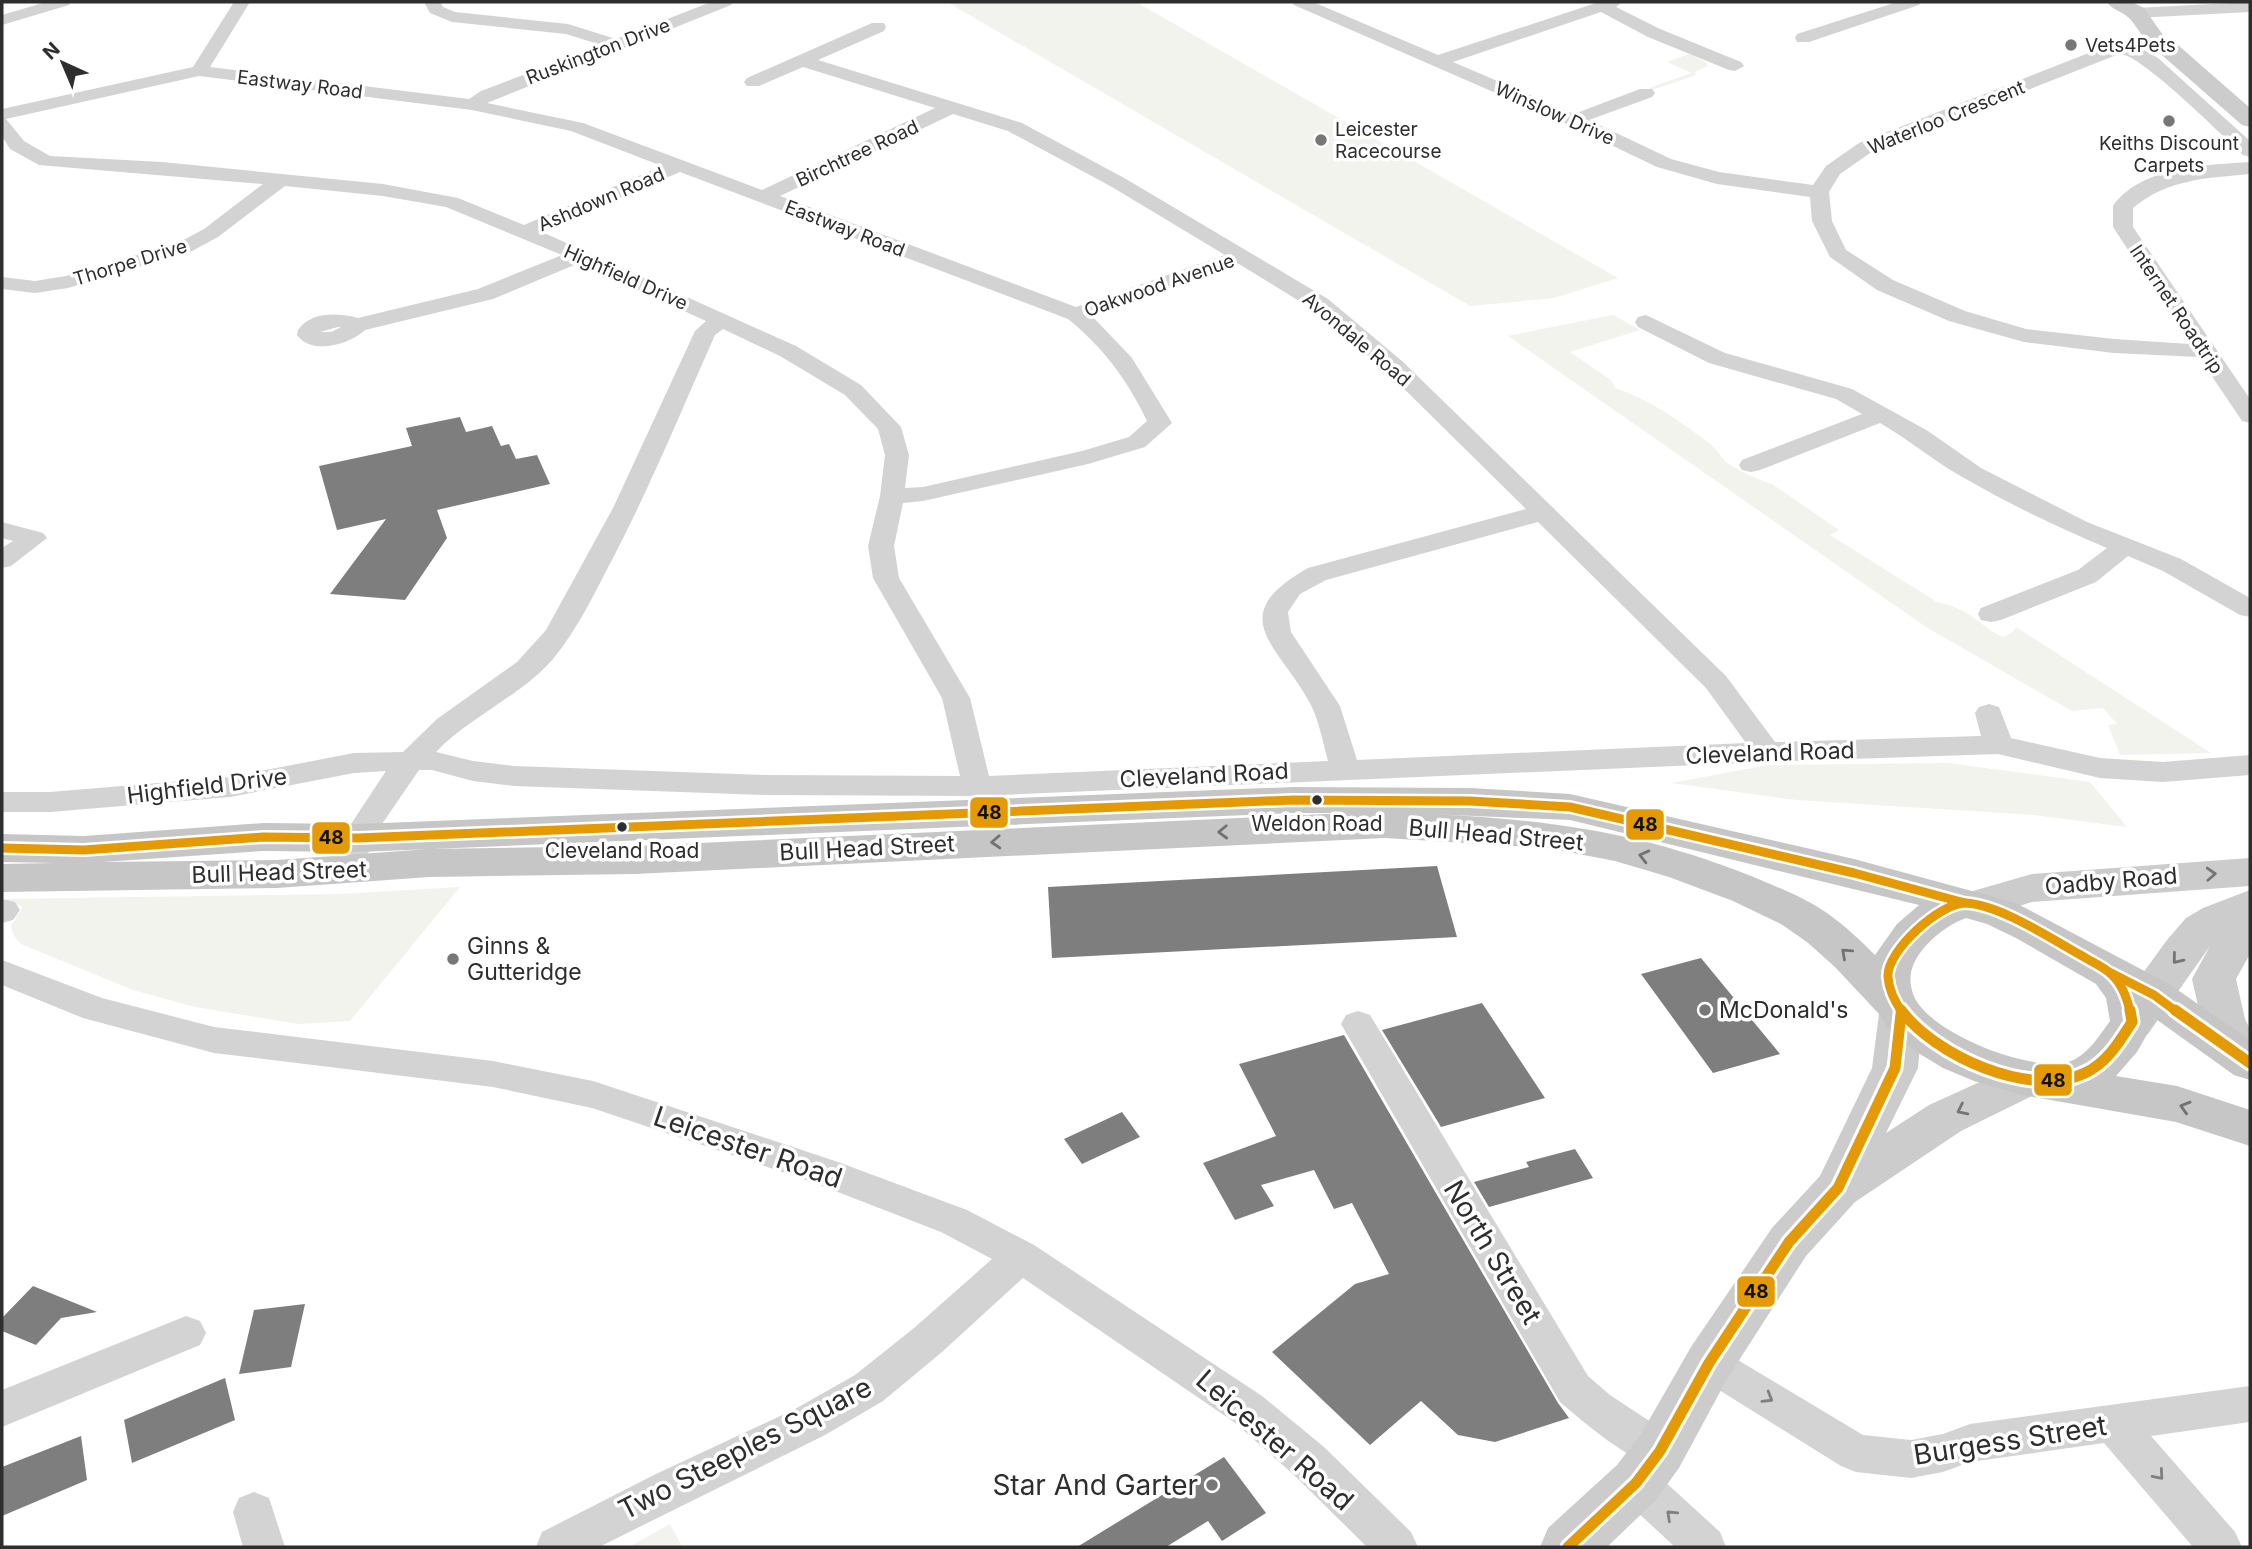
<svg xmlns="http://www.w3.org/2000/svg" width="2252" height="1549" font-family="Inter,sans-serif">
  <rect width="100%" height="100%" fill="#fff"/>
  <!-- green -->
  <g fill="#f1f3ec">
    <polygon points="947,2 1136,2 1618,278 1554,298 1470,306"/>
    <polygon points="1689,54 1706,62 1708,66 1695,72 1696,75 1652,90 1649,88 1692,73 1667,62"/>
    <path d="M1613,315l27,15 -70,22 42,29 3,7c33,11 62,31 90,52 9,6 13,12 19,20 6,7 39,22 48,24l67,46 -9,5 107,67c13,3 25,7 37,16 10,7 17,14 29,19l10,-5 3,-5 195,126 -91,2 -12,-30 9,-1 -14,-16 -31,3 -146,-84 -418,-291z"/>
    <polygon points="1948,763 2090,782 2127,827 2034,815 1797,800 1671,783 1768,765"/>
    <polygon points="460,887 350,1021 299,1024 195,1007 133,990 21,944 14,936 11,926 23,907 4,899 340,894"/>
    <polygon points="670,1524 682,1547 629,1547"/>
  </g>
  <!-- building -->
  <g fill="#7e7e7e">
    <polygon points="460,417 466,432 492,426 501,446 509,444 516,459 537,455 550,484 437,510 447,538 405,600 330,594 386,519 337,530 319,466 412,446 406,428"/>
    <polygon points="1437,866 1457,937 1052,958 1048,887"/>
    <polygon points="1701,958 1780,1054 1713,1073 1641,974"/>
    <polygon points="1482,1003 1545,1098 1441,1127 1382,1030"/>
    <polygon points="1344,1035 1558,1403 1569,1418 1495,1442 1458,1435 1421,1401 1370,1445 1272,1352 1355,1284 1389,1274 1352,1203 1334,1209 1314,1170 1261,1185 1274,1206 1235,1220 1203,1163 1276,1136 1239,1064"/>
    <polygon points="1122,1112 1140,1137 1082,1164 1064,1139"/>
    <polygon points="1575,1149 1593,1178 1489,1207 1474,1182 1529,1167 1526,1162"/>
    <polygon points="33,1286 97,1312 61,1318 36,1345 2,1331 2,1318"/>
    <polygon points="305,1304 291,1367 239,1374 254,1310"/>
    <polygon points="225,1378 235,1420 132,1463 124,1420"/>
    <polygon points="81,1436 87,1480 2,1516 2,1467"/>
    <polygon points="1224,1457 1266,1513 1222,1541 1208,1521 1166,1547 1077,1547"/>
  </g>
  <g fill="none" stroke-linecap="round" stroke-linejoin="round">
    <!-- minor -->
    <g fill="#d3d3d3" fill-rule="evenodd">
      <polygon points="46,2 71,2 69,5 2,25 2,15"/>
      <path d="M234,2h16l-40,65 259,32 12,-8 120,-46 -35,-11 -114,-12 -22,-9 -6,-11h16l3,5 12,5 113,12 48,15 95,-37h22l-2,3 -244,98 96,20 179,67 173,-82 -132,-41 -44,19h-12l-3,-4 3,-4 125,-55h12l2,4 -2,4 -66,29 204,63 104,56 202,120 74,62 324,315 49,66 206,-6 -6,-23 4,-6 10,-3 10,3 12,31 89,20 63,4 87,-7v20l-87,7 -63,-4 -102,-24 -231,8 -790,34 -210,-1 -253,-9 -41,-5 -41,-11h-13l-37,54 -26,55 -11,3 -11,-3 -5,-8 22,-47 35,-53 -32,2 -124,24 -180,15h-48v-20h48l180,-15 124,-24 49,-1 34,-33 80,-57 29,-32 67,-122 82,-177 11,-10 -127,-58 -86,36 -128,31c-15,14 -53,26 -68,5l1,-5c13,-19 41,-17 60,-12l120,-29 84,-34 -116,-48 -63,-11 -98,-10 -67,51 -26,14 -124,37 -33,5 -33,-4v-12l33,4 31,-5 112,-33 26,-14 59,-45 -224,-19 -29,-16 -8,-13v-27l191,-42zM199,76l273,34 99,21 91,35 -138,59 -66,-27 -75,-14 -221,-22 -112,-6 -26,-15 -18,-22zM953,114l55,17 104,56 113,68 -149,52 -296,-111zM680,172l388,147c35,28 60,62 79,102l-18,16 -47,14 -159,36 -18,1 4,-33 -8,-28 -40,-42 -65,-39 -254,-114zM1239,264l73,45 74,62 140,138 -218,59c-87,49 -28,78 3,137 8,16 12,38 17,56l-339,15 -19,-78 -71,-120 -5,-32 9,-43 20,-2 165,-37 57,-17 27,-24 -40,-65 -40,-42zM338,327h3l-10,5h-11zM723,329l57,27 65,39 33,34 7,26 -5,41 -12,50 5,32 69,120 18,78 -193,-1 -253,-9 -41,-5 -37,-9c35,-36 86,-57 117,-93 25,-30 42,-67 60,-101 38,-73 69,-149 102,-223zM1538,522l168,166 40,55 -389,17 -17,-54 -49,-74 -3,-20 12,-18 26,-14z"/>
      <path d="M1292,2h21l125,53 161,-53h23l-6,5 44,22 81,33 3,4 -9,5 -6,-1 -81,-33 -47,-25 -148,50 121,52 66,-25h12l3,4 -3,4 -63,23 82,39 48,13 94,13 13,-19 33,-23 250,-98 16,-4 38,-2 3,4 -3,4 -19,3 14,8 92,83v16l-7,-2c-19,-18 -105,-104 -124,-101l-246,97 -33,23 -11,18 3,29 14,29 47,30 72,31 61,18 88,10 76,5 -77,-117v-21c28,-40 94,-41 137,-44v12c-42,4 -83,5 -117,34v19l117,172v24l-8,-2 -43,-64 -85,-4 -90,-11 -75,-21 -72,-31 -47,-33 -18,-36 -2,-24 -93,-13 -60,-17 -90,-43 -273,-119z"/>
      <polygon points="1897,2 1921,2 1919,5 1809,42 1797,42 1795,38 1797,34"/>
      <polygon points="2250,2 2250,12 2136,18 2128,13 2136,8"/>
      <path d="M1646,315l79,38 127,36 76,42 53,37 106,54 94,37 69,39v19l-10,-2 -77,-44 -35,-15 -32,26 -95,38 -10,2 -10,-2 -3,-6 3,-6 97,-38 29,-22c-48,-20 -96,-43 -141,-69 -30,-16 -56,-39 -86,-56l-120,47 -9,2 -9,-2 -3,-5 3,-5 120,-46 -26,-15 -127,-36 -71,-36 -3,-5 3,-5z"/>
      <polygon points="2,522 43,533 47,538 11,566 2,568 2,548 13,541 2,538"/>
      <polygon points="2,899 15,902 20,910 13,920 2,923"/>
      <polygon points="2,960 102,998 214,1027 493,1061 593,1081 838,1162 967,1210 1034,1245 1262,1396 1324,1447 1411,1532 1418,1547 1367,1547 1294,1475 1234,1422 1023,1278 942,1352 883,1401 825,1435 599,1547 536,1547 542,1532 656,1474 795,1409 855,1375 914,1328 992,1259 941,1232 812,1182 592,1108 493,1087 214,1053 83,1018 2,985"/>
      <path d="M1358,1011l12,4 218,361 22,19 65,43 6,13 -6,13 -15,6c-36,-14 -71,-43 -100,-68l-219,-378 5,-9z"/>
      <polygon points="186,1316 200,1321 206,1333 200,1345 2,1427 2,1390"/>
      <polygon points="1709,1345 1723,1351 1863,1435 1911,1440 1943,1434 1970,1424 2250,1386 2250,1422 2151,1436 2235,1532 2242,1547 2193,1547 2104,1443 1970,1462 1943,1472 1911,1478 1856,1472 1841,1466 1695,1375 1689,1363 1695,1351"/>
      <polygon points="1636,1463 1651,1469 1720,1532 1726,1547 1675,1547 1621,1497 1615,1483 1621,1469"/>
      <polygon points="254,1492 269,1498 285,1547 243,1547 233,1512 239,1498"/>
    </g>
    <!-- secondary -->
    <g fill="#ccc" fill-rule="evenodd">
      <path d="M2107,2h25l12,6 21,30 14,8 71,62v19l-8,-2 -79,-69c-19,-11 -20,-23 -34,-38 -7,-7 -17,-8 -22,-16z"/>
      <polygon points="2250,858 2250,886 2032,902 1974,920 1959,915 1953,905 1959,895 2032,874"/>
      <polygon points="2250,890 2250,954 2236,979 2245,1019 2250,1029 2250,1072 2242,1074 2226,1069 2201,1019 2192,979 2210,946 2148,1034 2132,1039 2116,1034 2110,1022 2116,1010 2167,940 2186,918 2203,908"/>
      <polygon points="1901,998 1917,1002 1923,1014 1918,1068 1886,1133 1929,1105 2024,1062 2040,1068 2047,1080 2040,1092 1961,1131 1855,1202 1806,1256 1727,1379 1679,1468 1655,1501 1607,1547 1540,1547 1548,1528 1617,1465 1641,1434 1691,1347 1772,1228 1820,1176 1872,1068 1879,1014 1885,1002"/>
    </g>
    <!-- primary -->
    <path fill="#c6c6c6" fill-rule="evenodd" d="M1293,787l177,1 100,6 284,65 162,44 153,81 81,56v40l-16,-5 -81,-58 1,5 -17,30 -21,24 61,10 73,24v36l-74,-24 -154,-27 -48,-14 -31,-13 -28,-17 -24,-19 -12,-18 -44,-47 -28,-25 -26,-18 -48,-23 -64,-24 -54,-16 -68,-13 -162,-10 -750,36 -206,3 -152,11 -275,4v-28l53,-1 -53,-1v-28l82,2 179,-13 95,1zM1293,813h55l-713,33 -206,3 -152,11 -174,2 160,-11 95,1zM1429,814l141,6 349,85 -22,19 -22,31c-15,-15 -31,-30 -48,-42 -23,-16 -50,-26 -76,-37 -109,-44 -206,-57 -322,-62zM1966,918l21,6 29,14 80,46 10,14 4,23c-10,14 -24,36 -42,41 -37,11 -142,-30 -155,-68 -6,-18 -1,-31 10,-45 12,-14 25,-24 43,-31z"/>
    <defs>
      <g id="bus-1-far1">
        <polyline points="2,848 84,850 263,837 358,838 1293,800 1470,801 1570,807 1854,873 1965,903"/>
        <polyline points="2111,973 2154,995 2177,1012"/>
        <path d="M1902,1012c-7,-10 -13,-22 -14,-35 -2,-26 53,-75 78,-74 35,2 87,37 118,54 8,5 20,10 27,17 11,10 16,23 19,38"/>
      </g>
      <g id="bus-1">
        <path d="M1901,1010c33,45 129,89 184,63 22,-10 35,-32 47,-51l-2,-12"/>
        <polyline points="2175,1010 2250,1063"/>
        <polyline points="1568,1547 1636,1483 1660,1451 1709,1363 1789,1242 1838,1188 1895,1068 1901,1014"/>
      </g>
    </defs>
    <!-- bus-1-far1 casing -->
    <use href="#bus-1-far1" stroke="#fff" stroke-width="14"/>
    <!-- bus-1 casing -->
    <use href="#bus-1" stroke="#fff" stroke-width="17"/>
    <!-- bus-1-far1 -->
    <use href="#bus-1-far1" stroke="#e39a05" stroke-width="9"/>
    <!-- bus-1 -->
    <use href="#bus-1" stroke="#e39a05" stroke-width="11"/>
  </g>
  <!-- one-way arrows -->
  <defs><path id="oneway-chevron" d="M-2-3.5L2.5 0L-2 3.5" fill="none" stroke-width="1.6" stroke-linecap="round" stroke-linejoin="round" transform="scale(1.75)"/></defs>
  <g stroke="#727272">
    <use href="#oneway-chevron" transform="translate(1223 832) rotate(178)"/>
    <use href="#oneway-chevron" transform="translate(996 842) rotate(177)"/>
    <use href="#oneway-chevron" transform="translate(1644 856) rotate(-166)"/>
    <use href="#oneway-chevron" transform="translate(1846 953) rotate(-138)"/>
    <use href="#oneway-chevron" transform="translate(2185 1107) rotate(-163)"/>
  </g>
  <g stroke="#757575">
    <use href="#oneway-chevron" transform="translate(2211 874) rotate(-3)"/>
    <use href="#oneway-chevron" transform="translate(2177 959) rotate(129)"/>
    <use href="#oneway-chevron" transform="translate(1962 1110) rotate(154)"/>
  </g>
  <g stroke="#808080">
    <use href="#oneway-chevron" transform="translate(1768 1398) rotate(31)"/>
    <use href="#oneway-chevron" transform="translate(2159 1475) rotate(49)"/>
    <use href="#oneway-chevron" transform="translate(1671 1515) rotate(-137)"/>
  </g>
  <!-- markers -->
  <g fill="#777" stroke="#fff" stroke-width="2.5">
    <circle cx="2071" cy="45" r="7"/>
    <circle cx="2169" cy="121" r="7"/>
    <circle cx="1321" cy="140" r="7"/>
    <circle cx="453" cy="959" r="7"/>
    <circle cx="1705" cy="1010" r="7"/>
    <circle cx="1212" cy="1485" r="7"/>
  </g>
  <g fill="#2e2e2e" stroke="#fff" stroke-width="2.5">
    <circle cx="1317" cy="800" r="6"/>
    <circle cx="622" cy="827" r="6"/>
  </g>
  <g text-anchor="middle" stroke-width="7" stroke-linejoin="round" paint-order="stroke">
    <!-- far-poi labels -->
    <g font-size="19" fill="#2e2e2e" stroke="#fff" text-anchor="start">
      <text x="2085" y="52">Vets4Pets</text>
      <text x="1335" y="136">Leicester<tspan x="1335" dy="22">Racecourse</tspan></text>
      <text x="2169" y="150" text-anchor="middle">Keiths Discount<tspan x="2169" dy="22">Carpets</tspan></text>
    </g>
    <!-- far-street labels -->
    <g font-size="19" fill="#2e2e2e" stroke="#fff">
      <text transform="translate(598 51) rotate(-21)" y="7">Ruskington Drive</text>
      <text transform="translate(300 84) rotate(7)" y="7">Eastway Road</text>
      <text transform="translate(1555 113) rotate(24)" y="7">Winslow Drive</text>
      <text transform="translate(1946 117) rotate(-22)" y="7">Waterloo Crescent</text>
      <text transform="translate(857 153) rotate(-25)" y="7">Birchtree Road</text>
      <text transform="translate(601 199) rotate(-23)" y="7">Ashdown Road</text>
      <text transform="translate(845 228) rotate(21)" y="7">Eastway Road</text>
      <text transform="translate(130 262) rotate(-17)" y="7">Thorpe Drive</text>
      <text transform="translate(626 277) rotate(24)" y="7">Highfield Drive</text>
      <text transform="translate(1159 285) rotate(-19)" y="7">Oakwood Avenue</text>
      <text transform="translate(2177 309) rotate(56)" y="7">Internet Roadtrip</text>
      <text transform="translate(1357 339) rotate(40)" y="7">Avondale Road</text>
    </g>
    <!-- bus labels -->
    <g font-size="21" fill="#2e2e2e" stroke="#fff">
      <text x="1317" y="831">Weldon Road</text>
      <text x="622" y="858">Cleveland Road</text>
    </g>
    <!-- street labels -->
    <g font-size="23" fill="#2e2e2e" stroke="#fff">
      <text transform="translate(1770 753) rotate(-2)" y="8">Cleveland Road</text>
      <text transform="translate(1204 775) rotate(-3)" y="8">Cleveland Road</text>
      <text transform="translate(207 786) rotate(-7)" y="8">Highfield Drive</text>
      <text transform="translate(1496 835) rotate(5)" y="8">Bull Head Street</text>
      <text transform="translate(867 848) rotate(-3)" y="8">Bull Head Street</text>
      <text transform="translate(279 872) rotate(-2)" y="8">Bull Head Street</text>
      <text transform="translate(2111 881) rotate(-5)" y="8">Oadby Road</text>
    </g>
    <!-- poi labels -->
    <g font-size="23" fill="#2e2e2e" stroke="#fff" text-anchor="start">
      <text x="467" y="954">Ginns &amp;<tspan x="467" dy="26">Gutteridge</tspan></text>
      <text x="1719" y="1018">McDonald's</text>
    </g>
    <!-- near-street labels -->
    <g font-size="28" fill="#2e2e2e" stroke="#fff">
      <text transform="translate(748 1147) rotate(19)" y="10">Leicester Road</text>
      <text transform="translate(1493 1252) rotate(59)" y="10">North Street</text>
      <text transform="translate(1275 1440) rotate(41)" y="10">Leicester Road</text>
      <text transform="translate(2010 1440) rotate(-9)" y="10">Burgess Street</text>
      <text transform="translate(745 1448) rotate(-27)" y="10">Two Steeples Square</text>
    </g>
    <!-- near-poi labels -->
    <g font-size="28" fill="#2e2e2e" stroke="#fff" text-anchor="end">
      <text x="1198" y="1495">Star And Garter</text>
    </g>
  </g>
  <g stroke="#fff" stroke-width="2.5">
    <rect x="969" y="796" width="40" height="33" rx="7" fill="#e39a05"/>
    <rect x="1625" y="808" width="40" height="33" rx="7" fill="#e39a05"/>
    <rect x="311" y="821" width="40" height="34" rx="7" fill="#e39a05"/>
    <rect x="2033" y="1063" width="40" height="34" rx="7" fill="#e39a05"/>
    <rect x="1736" y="1275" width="40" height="33" rx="7" fill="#e39a05"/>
  </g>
  <g font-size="19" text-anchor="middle" font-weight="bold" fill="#111">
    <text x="989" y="819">48</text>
    <text x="1645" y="831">48</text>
    <text x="331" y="844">48</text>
    <text x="2053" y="1087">48</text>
    <text x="1756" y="1298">48</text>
  </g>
  <!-- border -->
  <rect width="2252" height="1549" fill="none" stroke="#2e2e2e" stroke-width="7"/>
  <!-- north arrow -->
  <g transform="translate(63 63) rotate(316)" stroke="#ffffff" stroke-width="5" paint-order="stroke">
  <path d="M0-5L12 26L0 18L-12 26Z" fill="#2e2e2e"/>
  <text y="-10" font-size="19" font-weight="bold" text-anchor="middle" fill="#2e2e2e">N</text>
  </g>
</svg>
